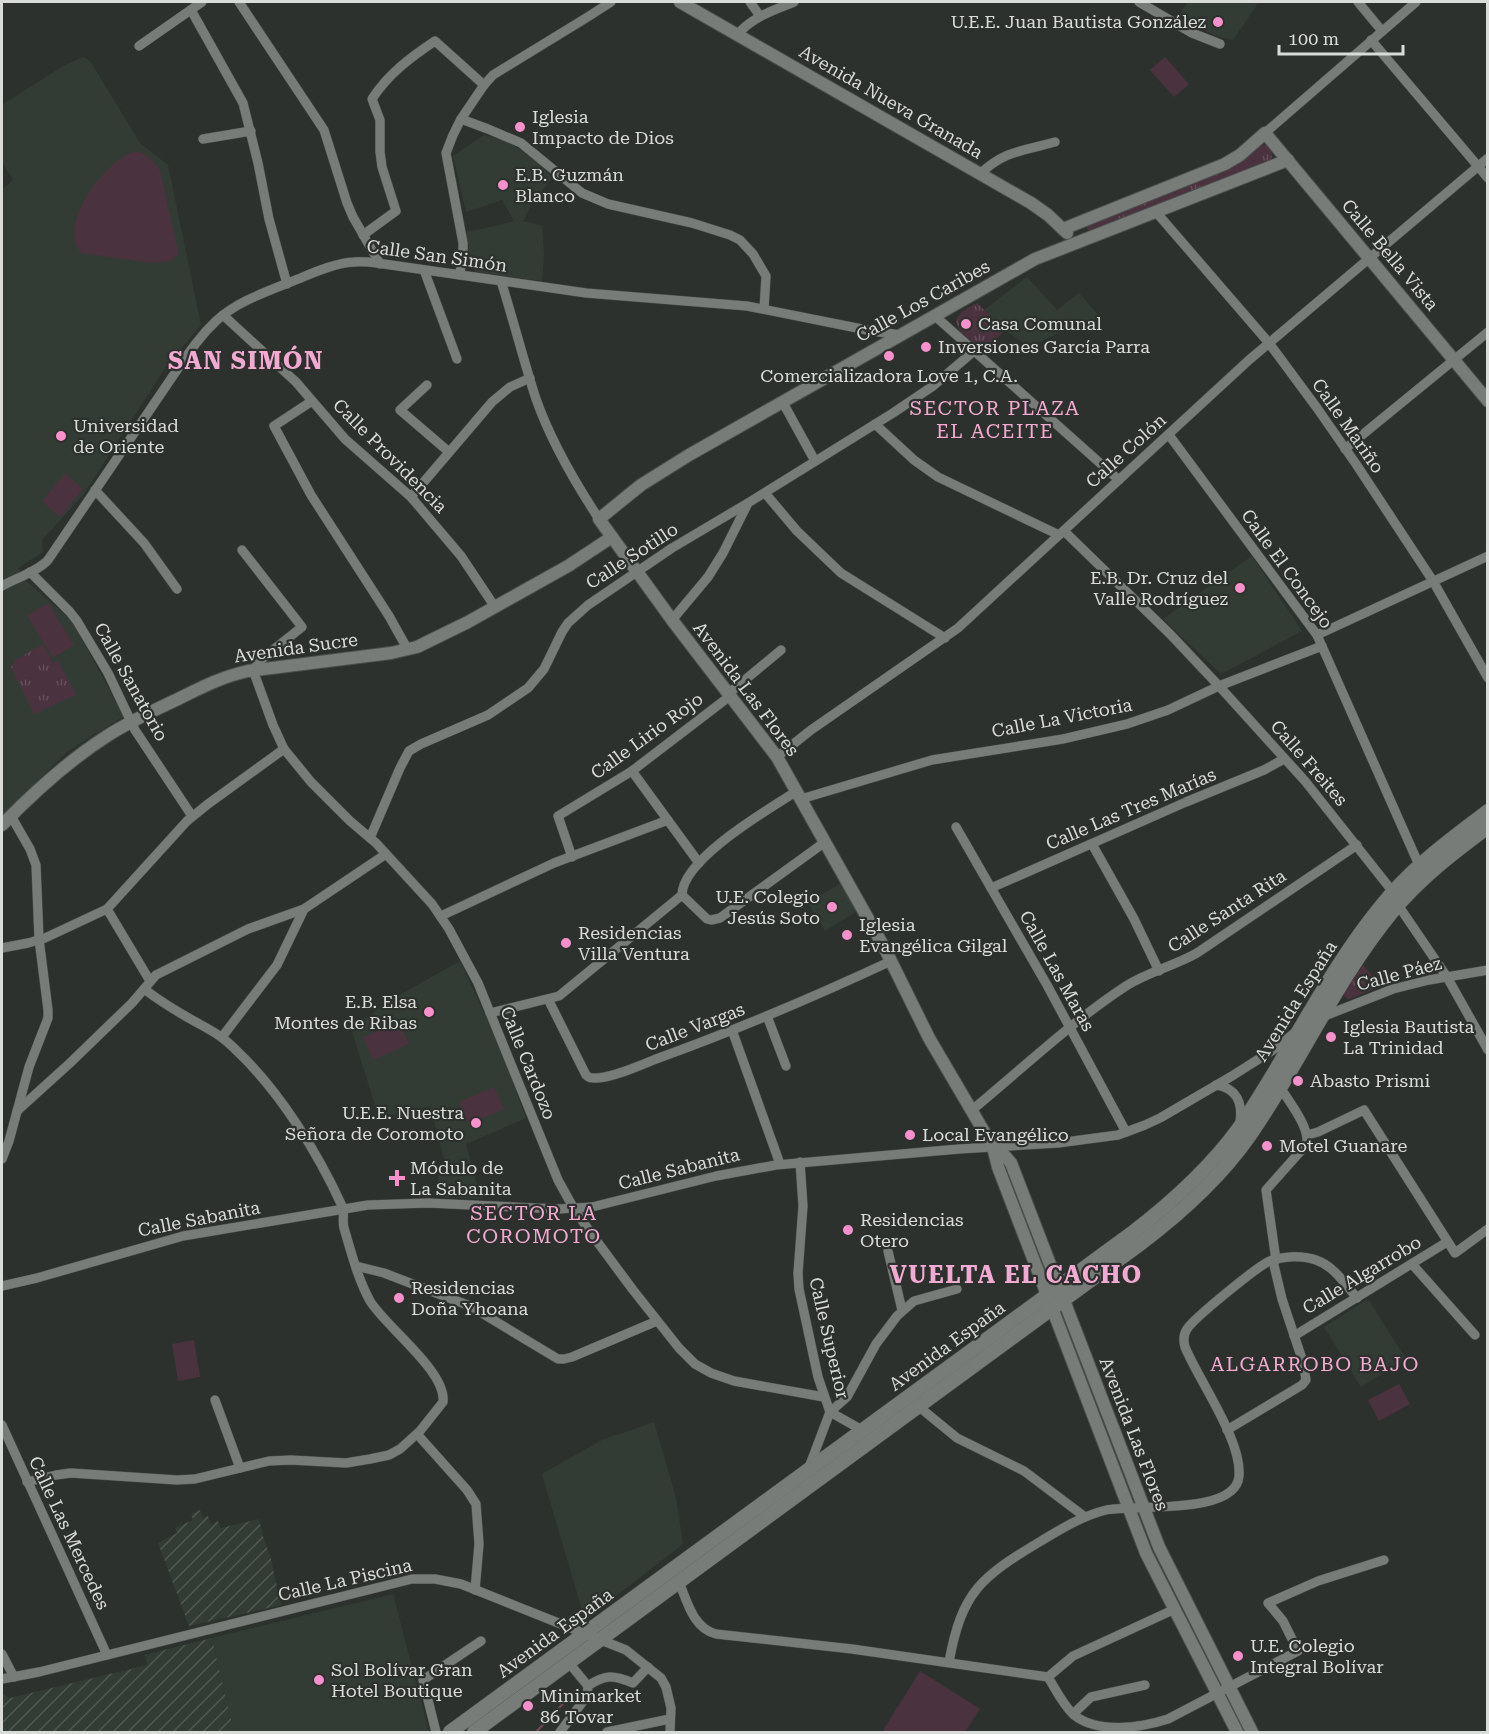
<svg xmlns="http://www.w3.org/2000/svg" width="1489" height="1734" font-family="'Roboto Serif',serif">
  <defs>
    <pattern id="industrial-furrows" width="10" height="10" patternUnits="userSpaceOnUse" patternTransform="scale(1.5)"><rect width="10" height="10" fill="#333c34"/><path d="M-1 1l2-2M0 10L10 0M9 11l2-2" fill="none" stroke="#505851"/></pattern>
    <pattern id="park-tufts" width="24" height="20" patternUnits="userSpaceOnUse" patternTransform="scale(1.5)"><rect width="24" height="20" fill="#4a323f"/><path d="M3 7l-1-3M5 7V3M7 7l1-3M15 17l-1-3M17 17v-4M19 17l1-3" fill="none" stroke="#644f5a"/></pattern>
  </defs>
  <rect width="100%" height="100%" fill="#2d312d"/>
  <!-- built -->
  <g fill="#333c34">
    <polygon points="1188,2 1259,2 1233,40 1215,36 1178,15"/>
    <polygon points="83,57 90,61 140,143 168,165 201,325 167,365 83,495 42,540 43,552 18,568 25,580 71,620 124,716 68,751 2,816 2,190 13,180 2,161 2,105 63,66"/>
    <polygon points="484,135 504,140 528,154 541,164 552,178 533,202 523,221 542,226 544,256 542,281 476,272 466,261 467,231 478,230 514,221 502,200 466,212 453,156"/>
    <polygon points="1027,277 1057,310 1079,293 1099,316 1086,327 1074,325 1030,347 1006,331 984,310"/>
    <polygon points="1252,556 1302,631 1221,674 1163,619"/>
    <polygon points="841,883 856,912 825,931 808,903"/>
    <polygon points="460,961 500,1048 526,1118 466,1144 481,1199 438,1197 438,1168 446,1166 430,1106 379,1118 351,1028 398,996"/>
    <polygon points="1368,1299 1406,1359 1361,1387 1324,1327"/>
    <polygon points="654,1422 676,1498 683,1544 585,1620 542,1474 602,1440"/>
    <polygon points="393,1594 429,1732 234,1732 212,1638"/>
  </g>
  <!-- industrial -->
  <g fill="url(#industrial-furrows)">
    <polygon points="200,1510 203,1518 208,1516 211,1524 218,1521 221,1528 259,1519 264,1540 270,1555 281,1605 189,1626 158,1543 177,1533 175,1528 193,1520 191,1514"/>
    <polygon points="212,1638 234,1732 2,1732 2,1693 10,1698 147,1665 145,1655"/>
  </g>
  <!-- grass -->
  <g fill="#4a323f">
    <polygon points="1165,57 1189,84 1174,97 1150,70"/>
    <path d="M138,151l11,6 11,13 19,85 -10,6 -19,2 -68,-10c-28,-24 24,-97 56,-102z"/>
    <polygon points="65,473 83,489 60,517 42,501"/>
    <polygon points="48,603 74,645 53,658 27,616"/>
    <polygon points="399,1022 409,1044 373,1060 363,1037"/>
    <polygon points="494,1087 504,1109 468,1124 459,1102"/>
    <polygon points="194,1340 200,1377 178,1381 172,1344"/>
    <polygon points="1399,1384 1410,1404 1379,1421 1368,1400"/>
    <polygon points="920,1671 980,1709 965,1732 882,1732"/>
  </g>
  <!-- park -->
  <g fill="url(#park-tufts)">
    <path d="M1266,145c9,6 8,15 -2,19l-174,66h-2l-2,-3 1,-2 171,-79z"/>
    <path d="M977,303l28,27 -22,22 -24,-22 -3,-9c3,-10 12,-13 21,-18z"/>
    <polygon points="43,644 53,663 58,661 76,695 34,714 11,667 17,659"/>
    <polygon points="1363,965 1381,986 1350,999 1347,999 1344,995 1344,992"/>
  </g>
  <g fill="none" stroke-linecap="round" stroke-linejoin="round">
    <!-- stream -->
    <polyline stroke="#724760" stroke-width="2" points="536,1732 578,1688"/>
    <defs>
      <g id="minor">
        <polyline points="239,2 324,130 347,203 353,217 380,264"/>
        <polyline points="750,2 760,16"/>
        <polyline points="1139,2 1192,33 1220,44"/>
        <polyline points="1358,2 1382,31"/>
        <polyline points="191,10 243,103 258,163 269,219 287,284"/>
        <path d="M737,35c15,-18 37,-25 57,-33"/>
        <polyline points="1371,40 1488,178"/>
        <polyline points="139,46 202,2"/>
        <polyline points="461,119 488,129 521,143 582,193 608,204 692,223 730,235 740,240 753,254 766,276 764,309"/>
        <polyline points="1265,133 1416,2"/>
        <polyline points="203,139 251,131"/>
        <path d="M980,174c25,-24 44,-23 75,-32"/>
        <polyline points="1156,212 1269,343 1317,408 1356,464 1433,581 1488,678"/>
        <path d="M363,235l33,-24 -14,-44 -2,-15v-32l-8,-21c16,-25 39,-42 63,-58l49,44"/>
        <polyline points="424,270 457,359"/>
        <polyline points="459,275 463,259 463,243 446,153 453,135 461,119 484,85 493,75 586,18 611,2"/>
        <path d="M501,281c12,38 22,77 34,115 15,44 39,85 64,123"/>
        <polyline points="223,315 296,382 345,439 411,497 461,556 495,607"/>
        <polyline points="935,316 1119,480"/>
        <polyline points="427,385 400,410 449,452"/>
        <polyline points="312,401 274,426 311,495 389,616 408,650"/>
        <polyline points="782,401 815,461"/>
        <polyline points="875,424 914,460 938,477 1059,535"/>
        <polyline points="1169,435 1317,635 1419,865"/>
        <polyline points="1345,449 1488,332"/>
        <polyline points="95,490 144,543 177,589"/>
        <polyline points="765,493 797,531 841,573 945,638"/>
        <polyline points="411,497 492,402 510,387 530,378"/>
        <polyline points="1064,531 1170,634 1219,686 1305,781 1393,892 1398,905 1447,977 1488,1050"/>
        <polyline points="242,550 302,627 263,658 253,670 273,725 284,749 311,782 350,821 376,843 432,904 449,929 478,983 558,1180 574,1209 593,1236 633,1290 679,1348 695,1364 711,1373 734,1381 824,1397"/>
        <polyline points="30,572 70,612 77,621 108,673 135,730 192,816"/>
        <path d="M2,586c14,-8 35,-14 46,-26l131,-193c11,-16 22,-32 37,-46 23,-21 53,-30 82,-42 17,-7 37,-16 56,-17 8,-1 16,0 23,1l209,30 161,13 125,25 29,4"/>
        <polyline points="672,620 708,577 723,553 748,503"/>
        <polyline points="1317,635 1488,556"/>
        <polyline points="728,694 781,650"/>
        <polyline points="777,757 811,730 958,628 1249,360 1488,158"/>
        <polyline points="632,771 699,863"/>
        <path d="M797,791c-28,18 -115,68 -115,104l25,24 4,1 9,-2 105,-76"/>
        <polyline points="801,799 932,760 1063,739 1127,724 1168,710 1219,686 1322,646"/>
        <polyline points="956,827 1047,985 1126,1132"/>
        <polyline points="370,838 400,768 409,751 421,744 488,715 528,688 544,669 562,632 568,623 588,605 672,548 748,503 893,413 933,386 974,351"/>
        <polyline points="1092,844 1134,919 1159,971"/>
        <polyline points="572,857 558,816 632,771 730,696"/>
        <polyline points="991,888 1186,802 1264,770 1284,759"/>
        <polyline points="107,909 150,981"/>
        <polyline points="441,916 554,863 668,820"/>
        <polyline points="2,948 28,943 45,938 107,909 187,821 208,804 284,749"/>
        <path d="M548,999l38,76c4,3 3,3 8,3 16,1 47,-13 62,-19 80,-29 158,-62 235,-98"/>
        <polyline points="490,1013 559,996 682,895"/>
        <polyline points="767,1016 786,1066"/>
        <polyline points="1322,1017 1393,989 1429,980 1488,970"/>
        <polyline points="732,1030 780,1164"/>
        <polyline points="222,1037 277,965 304,909"/>
        <path d="M1216,1085c21,3 27,18 24,38"/>
        <path d="M972,1110c51,-42 99,-88 154,-124 22,-14 48,-20 71,-33l160,-108"/>
        <polyline points="17,1111 70,1063 132,1003 156,975 248,929 304,909 386,854"/>
        <polyline points="1307,1135 1318,1132 1364,1110 1455,1253 1488,1229"/>
        <polyline points="2,1159 9,1141 29,1067 48,1018 48,1010 39,939 36,865 30,849 11,816"/>
        <polyline points="800,1162 803,1206 798,1273 799,1289 818,1377 830,1412 862,1430"/>
        <polyline points="888,1251 902,1310"/>
        <path d="M1276,1260l-10,-70 40,-45c6,-15 -18,-45 -26,-58"/>
        <polyline points="1412,1264 1475,1335"/>
        <polyline points="356,1266 384,1273 470,1306 558,1359 564,1359 572,1357 657,1321"/>
        <polyline points="2,1286 37,1278 183,1236 368,1205 428,1203 558,1209 592,1207 716,1176 776,1165 959,1149 1058,1143 1118,1135 1145,1125 1160,1118 1232,1076 1276,1048 1293,1034"/>
        <polyline points="1294,1336 1447,1242"/>
        <polyline points="215,1400 240,1468"/>
        <polyline points="918,1406 957,1438 1024,1471 1085,1517"/>
        <polyline points="2,1425 107,1655"/>
        <polyline points="1227,1430 1302,1385 1306,1380 1303,1362 1282,1299 1273,1261"/>
        <polyline points="417,1434 467,1490 476,1504 479,1544 475,1590"/>
        <polyline points="808,1470 830,1412 847,1397 876,1344 897,1316 914,1301 957,1289"/>
        <path d="M27,1482l29,-7 15,-2 106,7 18,-1 74,-18 22,-1 55,3 24,-4 19,-4 11,-6 20,-18 23,-29c4,-30 -57,-75 -73,-101 -12,-22 -19,-49 -26,-73 -2,-7 1,-15 -2,-22 -24,-53 -62,-114 -104,-154 -5,-5 -11,-11 -17,-15 -8,-6 -18,-11 -27,-16 -18,-10 -34,-20 -50,-32"/>
        <path d="M679,1582c8,19 14,46 37,52l136,15 196,28 25,-21 102,-47"/>
        <polyline points="2,1654 14,1677"/>
        <path d="M949,1662c13,-71 32,-85 92,-121 20,-12 41,-25 65,-31 26,-6 130,6 133,-34 3,-36 -40,-95 -54,-129 -2,-7 -2,-12 2,-18 7,-11 72,-64 83,-68 14,-5 32,-6 46,-1 18,6 29,24 41,38"/>
        <path d="M569,1663l19,23c17,-12 26,-11 45,-3l15,-16"/>
        <path d="M1048,1677c8,13 15,28 26,38 24,19 66,13 94,4l130,-68 -15,-30 -15,-18 50,-22 66,-21"/>
        <polyline points="2,1679 39,1672 412,1579 435,1579 461,1584 626,1650 661,1678 666,1687 671,1708 670,1732"/>
        <polyline points="1073,1714 1091,1697 1145,1685"/>
        <polyline points="436,1732 423,1680 481,1641"/>
        <polyline points="560,1732 587,1696 588,1686"/>
        <polyline points="607,1732 670,1719"/>
      </g>
      <g id="tertiary">
        <polyline points="680,2 1031,203 1048,215 1067,233"/>
        <polyline points="1063,229 1225,164 1240,155 1265,133 1488,401"/>
        <path d="M2,825c32,-33 66,-64 105,-89 23,-15 48,-26 73,-38 22,-11 44,-22 68,-27l143,-18 26,-6 51,-25 100,-56 44,-29"/>
        <polyline points="993,1147 1005,1156 1011,1163 1159,1547 1252,1732"/>
        <polyline points="1237,1732 1146,1553 998,1167 993,1147 929,1038 885,949 777,757 672,620 599,519 641,485 689,455 1035,259 1288,160"/>
      </g>
      <g id="secondary">
        <path d="M450,1732l682,-499c39,-30 78,-65 107,-105 50,-73 87,-155 143,-223 30,-38 68,-65 106,-94"/>
        <path d="M474,1732l666,-488c41,-31 81,-67 110,-109 50,-72 86,-155 142,-223 28,-34 61,-59 96,-85"/>
      </g>
    </defs>
    <!-- minor casing -->
    <use href="#minor" stroke="#4c4f4d" stroke-width="10"/>
    <!-- tertiary casing -->
    <use href="#tertiary" stroke="#4c4f4d" stroke-width="14"/>
    <!-- secondary casing -->
    <use href="#secondary" stroke="#4c4f4d" stroke-width="15"/>
    <!-- minor -->
    <use href="#minor" stroke="#787c78" stroke-width="9"/>
    <!-- tertiary -->
    <use href="#tertiary" stroke="#787c78" stroke-width="12"/>
    <!-- secondary -->
    <use href="#secondary" stroke="#787c78" stroke-width="14"/>
  </g>
  <!-- markers -->
  <g fill="#f890cc" stroke="#2d312d" stroke-width="2">
    <circle cx="1218" cy="22" r="6"/>
    <circle cx="520" cy="127" r="6"/>
    <circle cx="503" cy="185" r="6"/>
    <circle cx="966" cy="324" r="6"/>
    <circle cx="926" cy="347" r="6"/>
    <circle cx="889" cy="356" r="6"/>
    <circle cx="61" cy="436" r="6"/>
    <circle cx="1240" cy="588" r="6"/>
    <circle cx="832" cy="907" r="6"/>
    <circle cx="847" cy="935" r="6"/>
    <circle cx="566" cy="943" r="6"/>
    <circle cx="429" cy="1012" r="6"/>
    <circle cx="1331" cy="1037" r="6"/>
    <circle cx="1298" cy="1081" r="6"/>
    <circle cx="476" cy="1123" r="6"/>
    <circle cx="910" cy="1135" r="6"/>
    <circle cx="1267" cy="1146" r="6"/>
    <path d="M394 1169h6v6h6v6h-6v6h-6v-6h-6v-6h6z"/>
    <circle cx="848" cy="1230" r="6"/>
    <circle cx="399" cy="1298" r="6"/>
    <circle cx="1238" cy="1656" r="6"/>
    <circle cx="319" cy="1680" r="6"/>
    <circle cx="528" cy="1706" r="6"/>
  </g>
  <g text-anchor="middle" stroke-width="4.5" stroke-linejoin="round" paint-order="stroke">
    <!-- poi labels -->
    <g font-size="18" fill="#d9dbd9" stroke="#2d312d" text-anchor="start">
      <text x="1206" y="28" text-anchor="end">U.E.E. Juan Bautista González</text>
      <text x="532" y="123">Iglesia<tspan x="532" dy="21">Impacto de Dios</tspan></text>
      <text x="515" y="181">E.B. Guzmán<tspan x="515" dy="21">Blanco</tspan></text>
      <text x="978" y="330">Casa Comunal</text>
      <text x="938" y="353">Inversiones García Parra</text>
      <text x="889" y="382" text-anchor="middle">Comercializadora Love 1, C.A.</text>
      <text x="73" y="432">Universidad<tspan x="73" dy="21">de Oriente</tspan></text>
      <text x="1228" y="584" text-anchor="end">E.B. Dr. Cruz del<tspan x="1228" dy="21">Valle Rodríguez</tspan></text>
      <text x="820" y="903" text-anchor="end">U.E. Colegio<tspan x="820" dy="21">Jesús Soto</tspan></text>
      <text x="859" y="931">Iglesia<tspan x="859" dy="21">Evangélica Gilgal</tspan></text>
      <text x="578" y="939">Residencias<tspan x="578" dy="21">Villa Ventura</tspan></text>
      <text x="417" y="1008" text-anchor="end">E.B. Elsa<tspan x="417" dy="21">Montes de Ribas</tspan></text>
      <text x="1343" y="1033">Iglesia Bautista<tspan x="1343" dy="21">La Trinidad</tspan></text>
      <text x="1310" y="1087">Abasto Prismi</text>
      <text x="464" y="1119" text-anchor="end">U.E.E. Nuestra<tspan x="464" dy="21">Señora de Coromoto</tspan></text>
      <text x="922" y="1141">Local Evangélico</text>
      <text x="1279" y="1152">Motel Guanare</text>
      <text x="410" y="1174">Módulo de<tspan x="410" dy="21">La Sabanita</tspan></text>
      <text x="860" y="1226">Residencias<tspan x="860" dy="21">Otero</tspan></text>
      <text x="411" y="1294">Residencias<tspan x="411" dy="21">Doña Yhoana</tspan></text>
      <text x="1250" y="1652">U.E. Colegio<tspan x="1250" dy="21">Integral Bolívar</tspan></text>
      <text x="331" y="1676">Sol Bolívar Gran<tspan x="331" dy="21">Hotel Boutique</tspan></text>
      <text x="540" y="1702">Minimarket<tspan x="540" dy="21">86 Tovar</tspan></text>
    </g>
    <!-- street labels -->
    <g font-size="18" fill="#d9dbd9" stroke="#2d312d">
      <text transform="translate(891 102) rotate(30)" y="6">Avenida Nueva Granada</text>
      <text transform="translate(1390 255) rotate(50)" y="6">Calle Bella Vista</text>
      <text transform="translate(437 256) rotate(8)" y="6">Calle San Simón</text>
      <text transform="translate(923 301) rotate(-29)" y="6">Calle Los Caribes</text>
      <text transform="translate(1348 426) rotate(55)" y="6">Calle Mariño</text>
      <text transform="translate(1126 451) rotate(-42)" y="6">Calle Colón</text>
      <text transform="translate(390 456) rotate(45)" y="6">Calle Providencia</text>
      <text transform="translate(632 556) rotate(-33)" y="6">Calle Sotillo</text>
      <text transform="translate(1287 569) rotate(54)" y="6">Calle El Concejo</text>
      <text transform="translate(296 648) rotate(-8)" y="6">Avenida Sucre</text>
      <text transform="translate(131 682) rotate(61)" y="6">Calle Sanatorio</text>
      <text transform="translate(746 689) rotate(53)" y="6">Avenida Las Flores</text>
      <text transform="translate(1062 718) rotate(-11)" y="6">Calle La Victoria</text>
      <text transform="translate(647 736) rotate(-36)" y="6">Calle Lirio Rojo</text>
      <text transform="translate(1309 763) rotate(49)" y="6">Calle Freites</text>
      <text transform="translate(1131 809) rotate(-23)" y="6">Calle Las Tres Marías</text>
      <text transform="translate(1227 911) rotate(-33)" y="6">Calle Santa Rita</text>
      <text transform="translate(1057 971) rotate(61)" y="6">Calle Las Maras</text>
      <text transform="translate(1399 974) rotate(-15)" y="6">Calle Páez</text>
      <text transform="translate(1296 1001) rotate(-58)" y="6">Avenida España</text>
      <text transform="translate(695 1027) rotate(-21)" y="6">Calle Vargas</text>
      <text transform="translate(528 1063) rotate(68)" y="6">Calle Cardozo</text>
      <text transform="translate(679 1169) rotate(-14)" y="6">Calle Sabanita</text>
      <text transform="translate(199 1219) rotate(-11)" y="6">Calle Sabanita</text>
      <text transform="translate(1362 1275) rotate(-31)" y="6">Calle Algarrobo</text>
      <text transform="translate(829 1338) rotate(77)" y="6">Calle Superior</text>
      <text transform="translate(947 1346) rotate(-36)" y="6">Avenida España</text>
      <text transform="translate(1134 1434) rotate(69)" y="6">Avenida Las Flores</text>
      <text transform="translate(69 1533) rotate(65)" y="6">Calle Las Mercedes</text>
      <text transform="translate(345 1580) rotate(-13)" y="6">Calle La Piscina</text>
      <text transform="translate(555 1633) rotate(-36)" y="6">Avenida España</text>
    </g>
    <!-- neighbourhood labels -->
    <g font-size="20" letter-spacing="1.5" fill="#f3aad2" stroke="#2d312d">
      <text x="995" y="415">SECTOR PLAZA<tspan x="995" dy="23">EL ACEITE</tspan></text>
      <text x="534" y="1220">SECTOR LA<tspan x="534" dy="23">COROMOTO</tspan></text>
      <text x="1315" y="1371">ALGARROBO BAJO</text>
    </g>
    <!-- district labels -->
    <g font-size="24" font-weight="bold" letter-spacing="1.5" fill="#f3aad2" stroke="#2d312d">
      <text x="246" y="369">SAN SIMÓN</text>
      <text x="1016" y="1283">VUELTA EL CACHO</text>
    </g>
  </g>
  <!-- border -->
  <rect width="1489" height="1734" fill="none" stroke="#d9dbd9" stroke-width="6"/>
  <!-- scale -->
  <path d="M1279 45v9h124v-9" fill="none" stroke="#d9dbd9" stroke-width="3"/>
  <text x="1288" y="45" font-size="18" fill="#d9dbd9" stroke="#2d312d" stroke-width="4.5" paint-order="stroke">100 m</text>
</svg>
